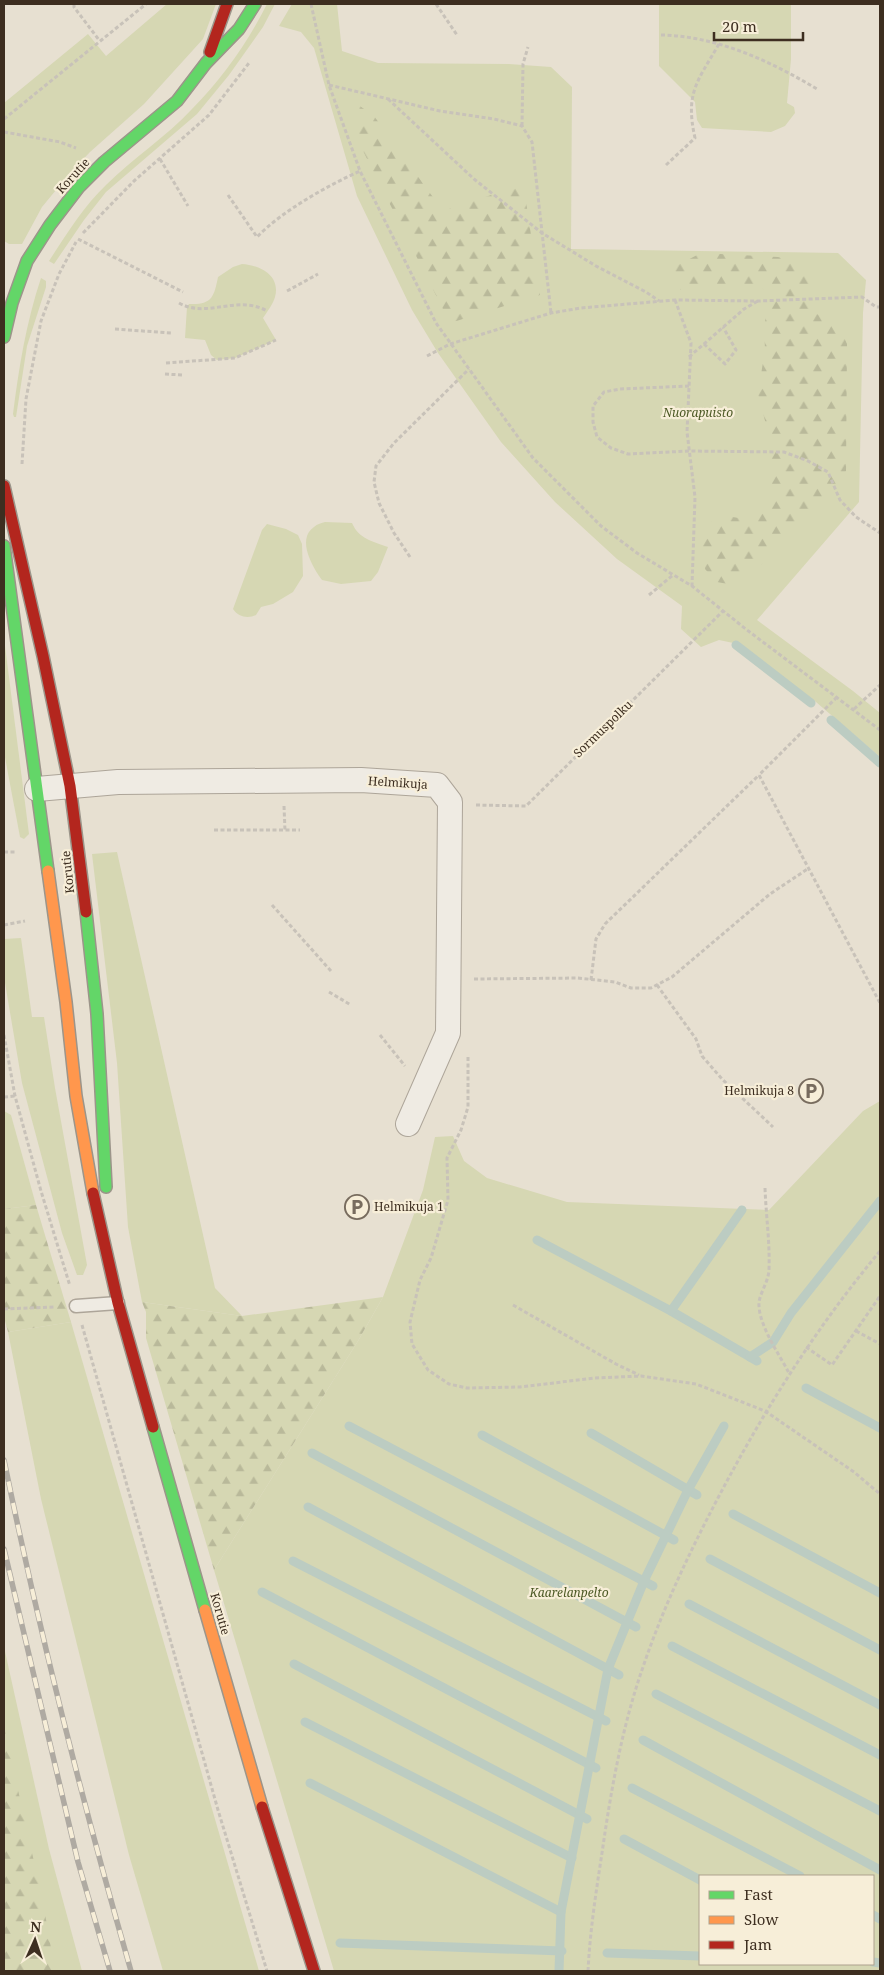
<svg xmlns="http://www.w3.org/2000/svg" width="884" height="1975" font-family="'Noto Serif',serif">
  <defs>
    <pattern id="forest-firs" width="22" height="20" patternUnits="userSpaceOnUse" patternTransform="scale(1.25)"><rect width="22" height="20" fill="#d6d7b3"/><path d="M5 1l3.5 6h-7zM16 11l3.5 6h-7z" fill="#b9b99a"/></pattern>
  </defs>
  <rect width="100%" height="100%" fill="#e7e0d1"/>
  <!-- green -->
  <g fill="#d6d7b3" fill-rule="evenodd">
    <polygon points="167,4 216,4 203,39 144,104 90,152 70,173 42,207 22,244 9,244 4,241 4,103 88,34 106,56"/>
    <path d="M267,4h8l-12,23 -34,48 -32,39 -91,78 -22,28 -30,44 -5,-3c17,-26 34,-54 57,-76 27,-27 60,-48 86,-76 30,-30 56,-67 75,-105z"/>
    <polygon points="292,4 337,4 342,51 378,63 509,64 551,67 572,87 571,249 838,253 866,280 863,313 859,502 757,620 853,691 880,713 880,757 816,702 738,644 719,640 701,647 681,629 682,606 617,559 555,502 501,442 438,353 412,310 357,196 314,48 301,32 279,26"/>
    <polygon points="659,4 791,4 791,59 787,103 794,107 795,113 785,126 771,132 702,128 697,120 695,102 659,66"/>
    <path d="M242,264c17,1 39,11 33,33 -2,7 -8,15 -12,21l13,22 -41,18 -18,2 -6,-5 -6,-15 -20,-2 2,-31 2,-3c23,1 25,-7 29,-27l15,-10z"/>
    <path d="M41,278l5,3v6l-19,59 -11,71h-2l-1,-3c6,-47 13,-91 28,-136z"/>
    <path d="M325,522l27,1c7,16 20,18 36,24l-10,25 -7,9 -30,3 -19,-4c-9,-12 -26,-41 -8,-53 3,-3 8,-4 11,-5z"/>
    <path d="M267,524l19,5 12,6 4,9 1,32 -10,16 -20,12 -12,3 -5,8c-8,4 -18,2 -23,-6l29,-79z"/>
    <polygon points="4,638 29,834 24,839 20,837 4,752"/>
    <polygon points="117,852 215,1288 242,1316 142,1302 128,1227 117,1063 92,854"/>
    <polygon points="21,938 32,1017 44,1017 55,1088 87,1265 83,1275 77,1275 62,1233 22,1083 4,977 4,939"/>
    <path d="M880,1101v870h-546l-120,-401 144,-229 25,-44 40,-107 12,-53 18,-1 11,25 23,17 80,24 202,8 94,-99zM700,1876h173v88h-173z"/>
    <polygon points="4,1111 11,1115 36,1205 4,1209"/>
    <polygon points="71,1322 259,1971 163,1971 129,1855 41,1499 8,1332"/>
    <polygon points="4,1647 49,1849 82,1971 4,1971"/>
  </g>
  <!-- forest -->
  <g fill="url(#forest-firs)">
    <polygon points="357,104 374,116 443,211 512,188 524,188 540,295 450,323 355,135"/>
    <polygon points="701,253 778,257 798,262 811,272 810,291 817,314 839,326 847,344 846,471 823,507 800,524 765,562 733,585 717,582 705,569 702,549 707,526 719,515 739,518 767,509 772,471 769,436 758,394 765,349 764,327 769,301 766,290 757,287 697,288 681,290 674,281 672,268"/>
    <polygon points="36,1205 71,1322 8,1332 4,1317 4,1209"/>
    <polygon points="383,1297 358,1341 214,1570 146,1338 146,1312 142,1302 242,1316"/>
    <polygon points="4,1727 43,1902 55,1971 4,1971"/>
  </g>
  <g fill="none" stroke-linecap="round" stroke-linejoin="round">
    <!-- stream -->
    <g stroke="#bcccc2" stroke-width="9">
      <polyline points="736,645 811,703"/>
      <polyline points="831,720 880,763"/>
      <polyline points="537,1240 671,1311 757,1361"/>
      <polyline points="671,1311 742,1210"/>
      <polyline points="750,1357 773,1342 791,1313 880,1201"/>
      <polyline points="806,1388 880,1428"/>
      <polyline points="349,1426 653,1586"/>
      <polyline points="591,1433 697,1495"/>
      <polyline points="482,1435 674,1540"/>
      <polyline points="312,1453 636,1627"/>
      <polyline points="308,1507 619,1675"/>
      <polyline points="733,1514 880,1593"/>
      <polyline points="710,1559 880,1650"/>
      <polyline points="293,1561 606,1721"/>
      <polyline points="262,1592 596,1768"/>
      <polyline points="689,1604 880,1705"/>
      <polyline points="672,1646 880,1755"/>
      <polyline points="294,1664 587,1819"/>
      <polyline points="656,1694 880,1811"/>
      <polyline points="305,1722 572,1858"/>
      <polyline points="643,1740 880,1870"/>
      <polyline points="310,1783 561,1912"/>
      <polyline points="632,1788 800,1876"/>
      <polyline points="624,1839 700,1880"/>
      <polyline points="873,1915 880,1919"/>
      <polyline points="340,1943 562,1951"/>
      <polyline points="607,1953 700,1956"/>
      <polyline points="873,1962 880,1963"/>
      <polyline points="559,1971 561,1912 608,1669 644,1581 688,1490 724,1426"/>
    </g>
    <defs>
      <polyline id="lane" points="76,1306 118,1303"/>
      <polyline id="street" points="37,789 118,782 361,780 437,785 450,802 448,1033 408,1124"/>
      <g id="fast">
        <polyline points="4,337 12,303 27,261 50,225 79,187 104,162 177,101 206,63 239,29 255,4"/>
        <polyline points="4,546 48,871"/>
        <polyline points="86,912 97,1014 106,1187"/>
        <polyline points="153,1427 205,1610"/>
      </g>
      <g id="slow">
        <polyline points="48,871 66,1002 76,1096 93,1193"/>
        <polyline points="205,1610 262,1807"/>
      </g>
      <g id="jam">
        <polyline points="210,52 227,4"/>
        <polyline points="4,486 43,656 70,786 86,912"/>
        <polyline points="93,1193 118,1303 153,1427"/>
        <polyline points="262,1807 314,1971"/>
      </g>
    </defs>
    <!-- lane casing -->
    <use href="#lane" stroke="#ada599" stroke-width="15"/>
    <!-- street casing -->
    <use href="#street" stroke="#ada599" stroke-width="26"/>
    <!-- fast casing -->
    <use href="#fast" stroke="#9c958a" stroke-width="14"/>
    <!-- slow casing -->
    <use href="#slow" stroke="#9c958a" stroke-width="14"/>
    <!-- jam casing -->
    <use href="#jam" stroke="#9c958a" stroke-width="14"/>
    <!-- path -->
    <g stroke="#c8c2b9" stroke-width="3" stroke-dasharray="4 2.5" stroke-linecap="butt">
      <polyline points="74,4 74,7 99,40"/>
      <polyline points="311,4 329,85 360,171 436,323 533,458 601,526 637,553 692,586 747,630 880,730"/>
      <polyline points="436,4 457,35"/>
      <path d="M661,35c56,1 109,26 156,54"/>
      <polyline points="329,85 440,111 494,119 522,126 532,142 551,313"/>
      <polyline points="388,99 474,179 542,233 596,266 646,292 659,301"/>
      <polyline points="4,119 146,4"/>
      <polyline points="522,126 523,64 528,47"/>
      <polyline points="4,132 60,142 76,148"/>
      <polyline points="160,159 188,206"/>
      <path d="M666,165l29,-27c-10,-45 2,-56 24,-94"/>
      <path d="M228,195l29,42c25,-26 70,-51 103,-66"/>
      <polyline points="83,233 134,181 209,115 249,63"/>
      <polyline points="78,239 183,292"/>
      <polyline points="287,291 318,274"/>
      <polyline points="675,300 691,343 687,432 695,497 692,586"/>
      <path d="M179,303c28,16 58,-9 88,8"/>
      <polyline points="115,329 171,333"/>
      <polyline points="704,344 725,364 736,350 723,327"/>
      <polyline points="427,356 450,344 551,313 581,308 675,300 758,301 862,297 876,307 880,307"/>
      <polyline points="689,357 744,309 758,301"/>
      <polyline points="166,363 235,358 276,340"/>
      <polyline points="165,374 182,375"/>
      <polyline points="689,386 620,389 604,392 593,406 593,422 597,437 611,448 628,454 689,451 784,452 808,461 828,472 840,500 856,517 880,533"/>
      <polyline points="22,464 26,399 41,321 59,274 76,242"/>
      <polyline points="410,557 394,533 379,503 374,482 376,466 394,443 469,369"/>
      <polyline points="649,595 673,575"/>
      <polyline points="837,697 759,775 880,1003"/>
      <polyline points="854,709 880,685"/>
      <polyline points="476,805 526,806 723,611"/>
      <polyline points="284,806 285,831"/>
      <polyline points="214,830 300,830"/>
      <polyline points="4,852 16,852"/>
      <polyline points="272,905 331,971"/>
      <polyline points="4,925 25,921"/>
      <polyline points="474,979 578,978 615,982 631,988 651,988 672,977 770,894 809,868"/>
      <polyline points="591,980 596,939 605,924 759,775"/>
      <polyline points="657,985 696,1039 702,1056 722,1079 773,1127"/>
      <polyline points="329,992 351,1005"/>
      <polyline points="4,1035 15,1096 41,1191 70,1286"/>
      <polyline points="380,1035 405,1066"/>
      <polyline points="468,1057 468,1107 461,1130 447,1158 448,1200 431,1258 420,1280 410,1322 412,1344 428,1370 449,1384 467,1388 520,1387 595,1378 641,1376 696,1384 765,1411 854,1472 880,1494"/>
      <polyline points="4,1097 15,1096"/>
      <path d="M765,1188c1,28 5,54 4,82 -1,14 -11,25 -10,36 1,21 20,48 30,67"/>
      <polyline points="513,1305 616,1364 639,1375"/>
      <polyline points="4,1309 56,1307"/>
      <polyline points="82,1325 218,1810 267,1971"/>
      <polyline points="856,1331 880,1344"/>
      <polyline points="806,1347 832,1365 880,1296"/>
      <path d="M588,1971c2,-40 8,-79 14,-118 9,-63 20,-126 41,-186 20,-59 47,-116 76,-171 47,-89 97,-168 161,-245"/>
    </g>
    <!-- lane -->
    <use href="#lane" stroke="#efebe3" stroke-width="12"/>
    <!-- street -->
    <use href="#street" stroke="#efebe3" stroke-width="24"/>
    <!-- fast -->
    <use href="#fast" stroke="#63d668" stroke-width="11"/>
    <!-- slow -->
    <use href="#slow" stroke="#ff974d" stroke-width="11"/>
    <!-- jam -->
    <use href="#jam" stroke="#b3261e" stroke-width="11"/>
    <defs>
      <g id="rail">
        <path d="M4,1460c35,171 79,344 127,511"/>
        <polyline points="4,1549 78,1862 110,1971"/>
      </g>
    </defs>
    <!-- rail casing -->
    <use href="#rail" stroke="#afaaa2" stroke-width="5.5"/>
    <!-- rail -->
    <use href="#rail" stroke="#f7eed8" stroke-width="4" stroke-dasharray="11" stroke-linecap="butt"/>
  </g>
  <!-- icons -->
  <defs>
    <symbol id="parking-ring" viewBox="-11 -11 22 22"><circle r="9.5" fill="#f7eed8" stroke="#786c5e" stroke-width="1.5"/><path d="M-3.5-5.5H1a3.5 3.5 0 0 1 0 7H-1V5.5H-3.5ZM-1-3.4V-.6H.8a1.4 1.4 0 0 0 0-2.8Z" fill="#786c5e"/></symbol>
  </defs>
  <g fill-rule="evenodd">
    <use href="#parking-ring" x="797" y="1077" width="28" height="28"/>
    <use href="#parking-ring" x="343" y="1193" width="28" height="28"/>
  </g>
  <g text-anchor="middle" stroke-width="4.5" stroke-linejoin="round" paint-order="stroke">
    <!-- street labels -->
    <g font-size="12" fill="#3d2e20" stroke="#f7eed8">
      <text transform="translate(73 176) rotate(-48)" y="4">Korutie</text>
      <text transform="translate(603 729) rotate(-44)" y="4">Sormuspolku</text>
      <text transform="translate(398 783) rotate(4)" y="4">Helmikuja</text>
      <text transform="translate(68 872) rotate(-96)" y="4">Korutie</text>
      <text transform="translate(220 1614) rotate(74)" y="4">Korutie</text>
    </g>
    <!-- park labels -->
    <g font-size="12" font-style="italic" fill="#4d5a26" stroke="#f7eed8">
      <text x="698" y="417">Nuorapuisto</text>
      <text x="569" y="1597">Kaarelanpelto</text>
    </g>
    <!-- poi labels -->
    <g font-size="12" fill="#3d2e20" stroke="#f7eed8" text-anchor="end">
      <text x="794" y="1095">Helmikuja 8</text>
      <text x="374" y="1211" text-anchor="start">Helmikuja 1</text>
    </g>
  </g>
  <!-- border -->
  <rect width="884" height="1975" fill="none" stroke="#3d2e20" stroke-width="10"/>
  <!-- legend -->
  <rect x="699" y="1875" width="175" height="90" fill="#f7eed8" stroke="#ada18e"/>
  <rect x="709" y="1891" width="25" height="8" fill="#63d668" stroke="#ada18e"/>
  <text x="744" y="1900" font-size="15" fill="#3d2e20">Fast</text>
  <rect x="709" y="1916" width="25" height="8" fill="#ff974d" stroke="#ada18e"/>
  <text x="744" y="1925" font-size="15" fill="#3d2e20">Slow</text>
  <rect x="709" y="1941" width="25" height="8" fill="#b3261e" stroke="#ada18e"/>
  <text x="744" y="1950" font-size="15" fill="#3d2e20">Jam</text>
  <!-- north arrow -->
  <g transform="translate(35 1940) rotate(3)" stroke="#f7eed8" stroke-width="4" paint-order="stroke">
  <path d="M0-4L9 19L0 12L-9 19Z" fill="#3d2e20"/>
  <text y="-8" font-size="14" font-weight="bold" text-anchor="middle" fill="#3d2e20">N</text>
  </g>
  <!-- scale -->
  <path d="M714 32v8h89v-8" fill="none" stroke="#3d2e20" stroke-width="2.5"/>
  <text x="722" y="32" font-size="15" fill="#3d2e20" stroke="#f7eed8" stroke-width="4" paint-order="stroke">20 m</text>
</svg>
